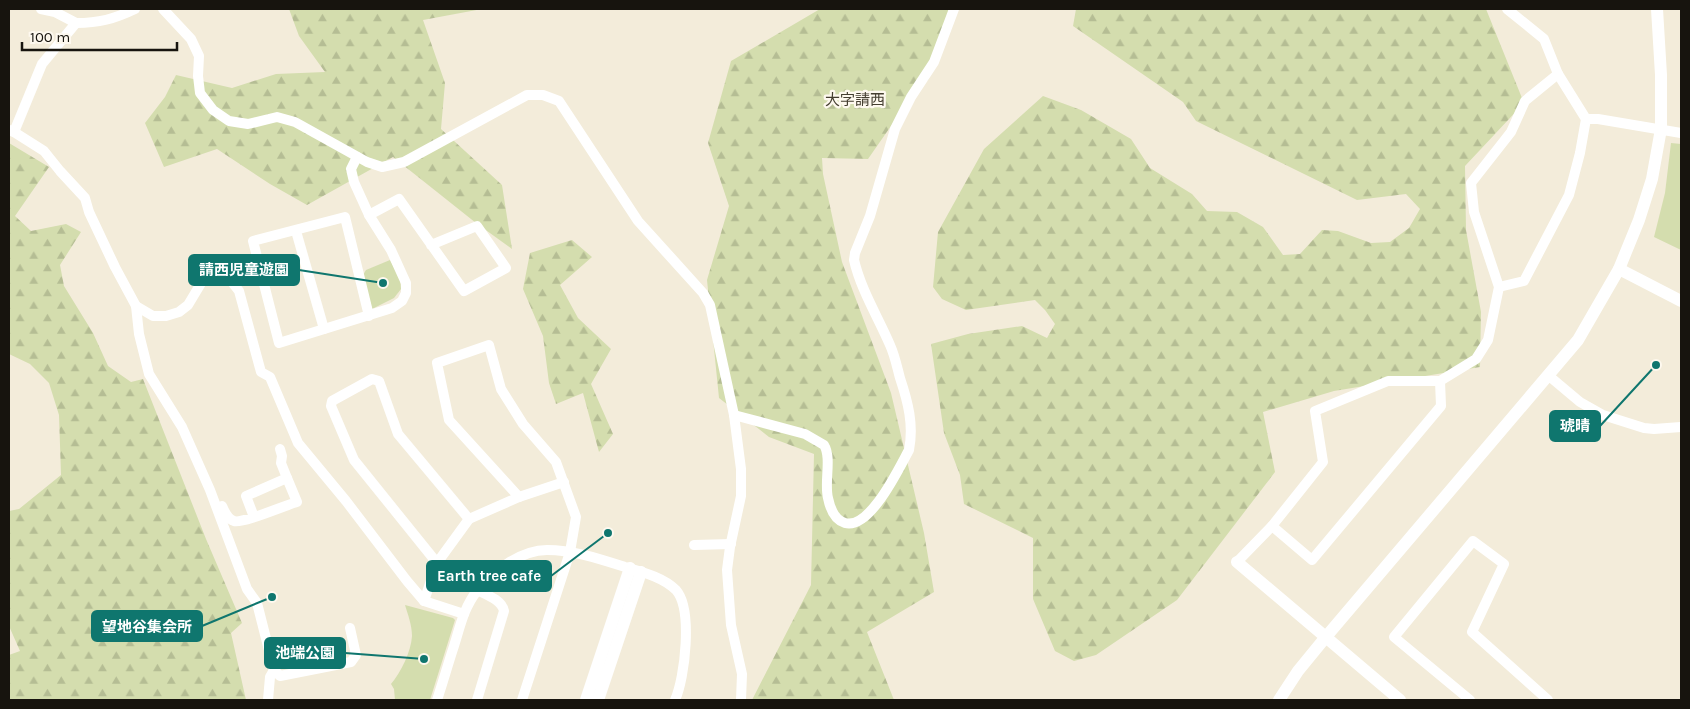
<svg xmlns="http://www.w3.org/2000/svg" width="1690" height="709" font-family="Karla,'Noto Sans JP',sans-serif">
  <defs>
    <pattern id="forest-firs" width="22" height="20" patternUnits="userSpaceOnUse" patternTransform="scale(1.25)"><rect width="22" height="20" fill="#d4ddae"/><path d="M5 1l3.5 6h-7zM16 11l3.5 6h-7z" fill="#b5bd94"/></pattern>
  </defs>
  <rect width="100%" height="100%" fill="#f3ecda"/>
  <!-- forest -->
  <g fill="url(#forest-firs)">
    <polygon points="289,9 482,9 423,20 445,83 441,129 502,185 512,249 476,223 393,157 307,205 270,184 217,149 164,167 145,123 165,97 176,75 232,88 276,74 325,72 299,36"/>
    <polygon points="820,9 949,9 928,80 907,103 868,159 822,158 823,174 842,262 891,393 924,533 934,592 867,632 894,700 752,700 811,585 814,454 769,437 719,398 707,280 729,206 708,143 731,61"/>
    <polygon points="1076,9 1486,9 1524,103 1465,166 1466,230 1481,312 1480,367 1334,391 1263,412 1275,472 1177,600 1096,655 1074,661 1055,651 1033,599 1033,538 964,504 960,475 944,433 931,344 968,334 1022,326 1047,338 1055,324 1045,310 1035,300 966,310 942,299 933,287 938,232 984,149 1043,96 1081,110 1131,139 1150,168 1192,194 1207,211 1237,212 1263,227 1283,255 1300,254 1322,230 1338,231 1371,243 1390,242 1409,228 1420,209 1406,194 1357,200 1196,121 1183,102 1073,26"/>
    <polygon points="9,143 49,167 15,216 31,231 66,224 81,232 60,265 64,286 93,333 108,366 131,382 143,379 206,539 242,623 231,633 246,700 9,700 9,655 20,651 9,626 9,511 19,509 61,475 59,415 49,383 30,364 9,354"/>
    <polygon points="572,240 592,257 560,285 578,318 611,349 591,384 613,434 599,452 583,393 556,404 549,383 543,336 523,289 530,253"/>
  </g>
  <!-- park -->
  <g fill="#d4ddae">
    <polygon points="1671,143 1681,144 1681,250 1654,237 1665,193"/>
    <polygon points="390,260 400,278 401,289 394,298 372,309 363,275 366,270"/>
    <path d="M405,605l48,13 2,2 -25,80h-35l-1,-11 -3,-5c10,-12 20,-32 21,-48 0,-11 -4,-21 -7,-31z"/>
  </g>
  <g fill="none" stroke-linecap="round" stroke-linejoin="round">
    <!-- minor -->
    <g stroke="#fff" stroke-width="10">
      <polyline points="163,9 191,39 199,56 198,76 200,93 213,110 229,121 248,124 277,117 295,122 367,162 382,167 404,162 527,95 543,95 559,101 638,221 703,293 710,305 734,415 741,469 741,496 730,547 727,570 731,625 742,674 741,700"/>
      <path d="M76,23c23,0 38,-4 59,-14"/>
      <polyline points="1586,119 1598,119 1681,133"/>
      <polyline points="9,130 14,132 44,151 60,171 85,198 89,212 115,267 136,306 139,334 149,374 182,427 210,490 247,589 257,603 274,670 280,676 351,662 356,655 350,628"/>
      <polyline points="14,132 42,64 76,23 55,12 41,9"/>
      <polyline points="357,157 351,169 354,182 369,215 391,250 406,283 406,293 402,301 392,308 279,343 253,241 345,217 369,316"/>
      <polyline points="369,215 399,199 464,291 506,268 477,226 431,245"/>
      <polyline points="296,231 324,329"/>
      <polyline points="1499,287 1524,281 1569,195 1580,153 1586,119 1558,74 1544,39 1507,9"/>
      <polyline points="136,306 153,316 166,316 179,312 188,305 203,280 217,270 223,271 239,291 261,372 270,377 298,443 346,501 407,581 424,601 464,614"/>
      <polyline points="1549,376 1580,402 1603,415 1644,428 1654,429 1681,427"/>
      <path d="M734,415l71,19 19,11c8,13 0,37 4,53 2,10 7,22 17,25 25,7 54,-55 64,-73 5,-25 -1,-48 -9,-72 -3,-11 -5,-22 -10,-33 -12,-28 -29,-55 -36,-85l1,-7 15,-37 25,-87 16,-32 23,-35 20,-53"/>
      <polyline points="280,449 282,456 281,463 287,478"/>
      <polyline points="519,497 449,420 437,363 489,345 501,389 523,424 556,462 576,517 570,552 522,700"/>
      <path d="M222,506c3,6 5,13 12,15 8,3 52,-16 63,-19l-10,-24 -41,18 8,21"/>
      <polyline points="1272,526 1312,560 1441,406 1440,381"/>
      <polyline points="694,545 731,544"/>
      <polyline points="1237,562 1272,526 1323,462 1315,411 1388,381 1440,381 1476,359 1488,340 1499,287 1474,212 1471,183 1511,132 1525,101 1558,74"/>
      <polyline points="437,563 354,460 331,406 332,401 372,379 379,381 398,434 469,519"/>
      <polyline points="424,601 437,563 469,519 519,497 564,482"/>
      <polyline points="268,700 270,677 274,670"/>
      <path d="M437,700c6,-18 11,-36 17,-54 6,-19 10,-39 23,-55 16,-20 44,-41 70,-41 26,0 53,9 78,17 17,5 38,10 51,23 17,19 9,88 -1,110"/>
      <path d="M477,700l27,-89c-2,-11 -17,-16 -27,-21"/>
      <polyline points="1470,700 1394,637 1473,541 1504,564 1472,632 1548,700"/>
    </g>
    <!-- tertiary -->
    <g stroke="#fff" stroke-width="12">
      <polyline points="1619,269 1681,301"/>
      <polyline points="1237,562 1400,700"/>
      <polyline points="586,700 630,568"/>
      <polyline points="598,700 641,572"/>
      <polyline points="1279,700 1298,671 1325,638 1578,340 1619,269 1639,220 1652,179 1661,129 1661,75 1657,9"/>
    </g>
  </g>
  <g text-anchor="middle" stroke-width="4.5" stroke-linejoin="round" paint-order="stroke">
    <!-- neighbourhood labels -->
    <g font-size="15" fill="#453f31" stroke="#fef9ef">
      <text x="855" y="105">大字請西</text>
    </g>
  </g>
  <!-- callouts -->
  <path fill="none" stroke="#0f766e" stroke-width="2" d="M383 283L299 270M1656 365L1600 426M608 533L551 576M272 597L202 626M424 659L345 653"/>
  <g fill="#0f766e" stroke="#fef9ef" stroke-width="2">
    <circle cx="383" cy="283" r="5"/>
    <circle cx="1656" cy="365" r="5"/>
    <circle cx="608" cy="533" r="5"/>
    <circle cx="272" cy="597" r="5"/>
    <circle cx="424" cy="659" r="5"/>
  </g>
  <g fill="#0f766e" stroke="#0f766e" stroke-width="2">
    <rect x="189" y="255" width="110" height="30" rx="5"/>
    <rect x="1550" y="411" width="50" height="30" rx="5"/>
    <rect x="427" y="561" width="124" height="30" rx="5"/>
    <rect x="92" y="611" width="110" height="30" rx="5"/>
    <rect x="265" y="638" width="80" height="30" rx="5"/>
  </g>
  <g font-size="15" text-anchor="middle" font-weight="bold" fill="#fff">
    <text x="244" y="275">請西児童遊園</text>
    <text x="1575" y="431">琥晴</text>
    <text x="489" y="581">Earth tree cafe</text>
    <text x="147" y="632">望地谷集会所</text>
    <text x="305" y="658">池端公園</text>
  </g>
  <!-- border -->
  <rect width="1690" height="709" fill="none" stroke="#17140e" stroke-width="20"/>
  <!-- scale -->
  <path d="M22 42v8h155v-8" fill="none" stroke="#17140e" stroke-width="2.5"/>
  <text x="30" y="42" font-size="15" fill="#17140e" stroke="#fef9ef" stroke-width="4" paint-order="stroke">100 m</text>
</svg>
